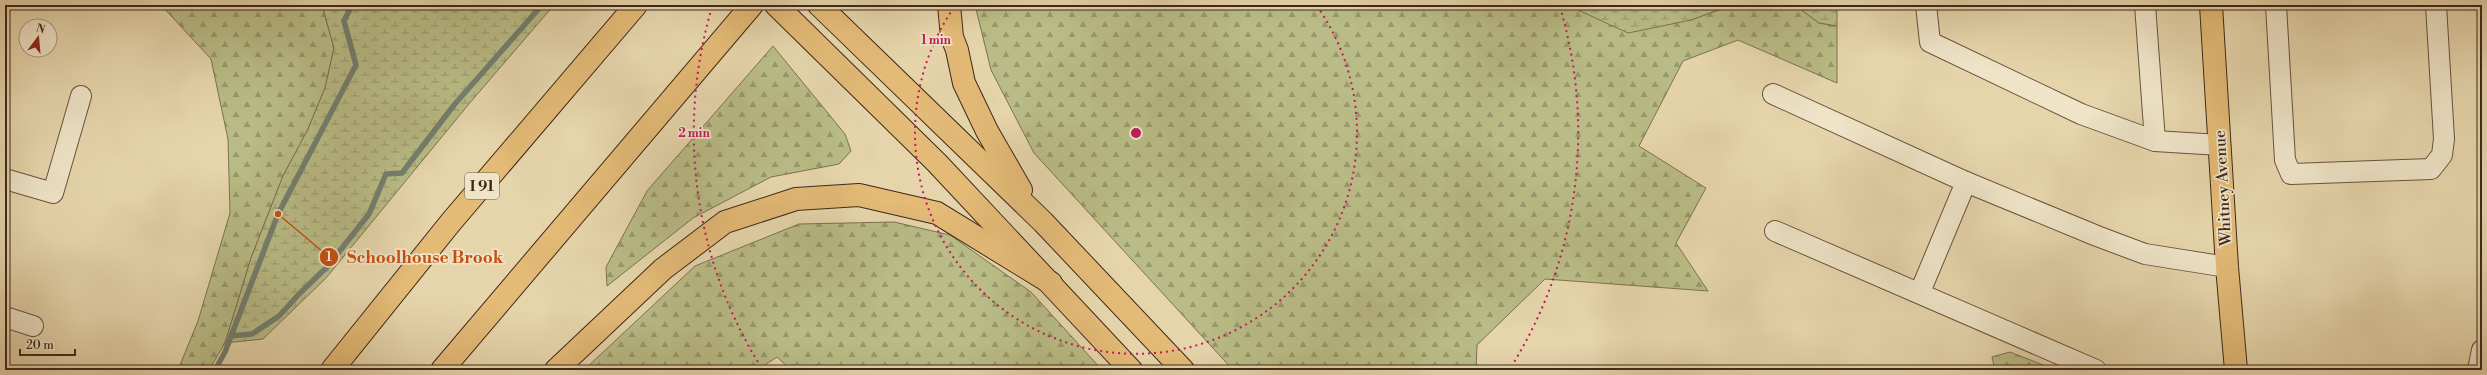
<svg xmlns="http://www.w3.org/2000/svg" width="2487" height="375" font-family="'Libre Bodoni',serif">
  <defs>
    <pattern id="forest-firs" width="22" height="20" patternUnits="userSpaceOnUse"><rect width="22" height="20" fill="#b9bc86"/><path d="M5 1l3.5 6h-7zM16 11l3.5 6h-7z" fill="#98996d"/></pattern>
    <pattern id="wetland-marsh" width="20" height="14" patternUnits="userSpaceOnUse"><rect width="20" height="14" fill="#b9bc86"/><path d="M1 5h8M5 5V1M11 12h8M15 12V8" fill="none" stroke="#98996d"/></pattern>
  </defs>
  <rect width="100%" height="100%" fill="#e6d5ab"/>
  <filter id="stains"><feTurbulence type="fractalNoise" baseFrequency=".005" numOctaves="4"/><feColorMatrix values="0 0 0 0 .2 0 0 0 0 .09 0 0 0 0 .02 0 0 0 .5 -.17"/></filter>
  <radialGradient id="worn" r=".72"><stop offset=".6" stop-color="#630" stop-opacity="0"/><stop offset="1" stop-color="#630" stop-opacity=".3"/></radialGradient>
  <!-- forest -->
  <g fill="url(#forest-firs)" stroke="#7c7251">
    <polygon points="161,5 322,5 334,48 325,88 308,129 283,176 251,258 225,343 209,370 178,370 198,321 230,213 228,139 211,59"/>
    <polygon points="975,5 1578,5 1578,10 1691,20 1732,5 1795,5 1819,23 1837,26 1837,83 1738,40 1683,61 1639,146 1706,188 1676,243 1708,291 1545,279 1477,345 1476,370 1233,370 1034,153 991,70"/>
    <polygon points="773,46 845,134 851,151 839,164 771,177 693,218 607,286 606,267 647,191"/>
    <polygon points="894,222 950,235 1031,292 1102,370 791,370 777,357 757,370 584,370 695,266 799,224"/>
    <polygon points="2010,352 2056,370 1995,370 1992,357"/>
  </g>
  <!-- wetland -->
  <g fill="url(#wetland-marsh)" stroke="#7c7251">
    <polygon points="322,5 554,5 468,105 326,278 263,339 225,343 251,258 283,176 308,129 325,88 334,48"/>
    <polygon points="1578,5 1732,5 1691,20 1628,33 1578,10"/>
    <polygon points="1795,5 1837,5 1837,26 1819,23"/>
  </g>
  <g fill="none" stroke-linecap="round" stroke-linejoin="round">
    <!-- stream -->
    <g stroke="#737f70" stroke-width="5.5">
      <polyline points="231,336 252,334 279,316 299,294 327,267 369,214 386,174 402,173 454,105 542,5"/>
      <polyline points="215,370 225,352 278,214 356,65 344,21 352,5"/>
    </g>
    <defs>
      <g id="minor">
        <polyline points="1926,5 1930,42 2081,114 2155,141 2220,145"/>
        <polyline points="2145,5 2155,141"/>
        <polyline points="2276,5 2285,160 2291,174 2431,169 2442,155 2444,139 2436,5"/>
        <polyline points="1773,94 1966,182 2097,236 2145,254 2227,267"/>
        <polyline points="5,179 53,193 81,96"/>
        <polyline points="1775,231 2096,370"/>
        <polyline points="1920,292 1966,182"/>
        <polyline points="5,317 33,326"/>
        <polyline points="2478,370 2482,350"/>
      </g>
      <polyline id="major" points="2211,5 2227,267 2236,370"/>
      <g id="highway">
        <polyline points="776,5 937,163 1131,370"/>
        <polyline points="819,5 1043,222 1183,370"/>
        <polyline points="949,5 952,37 957,50 964,83 987,131 1021,190"/>
        <polyline points="332,370 451,222 636,5"/>
        <polyline points="442,370 752,5"/>
        <polyline points="556,370 663,269 725,222 796,199 859,195 937,213 1051,283"/>
      </g>
    </defs>
    <!-- minor casing -->
    <use href="#minor" stroke="#685340" stroke-width="22"/>
    <!-- major casing -->
    <use href="#major" stroke="#3e281c" stroke-width="24"/>
    <!-- highway casing -->
    <use href="#highway" stroke="#3e281c" stroke-width="24"/>
    <!-- minor -->
    <use href="#minor" stroke="#efe4c8" stroke-width="20"/>
    <!-- major -->
    <use href="#major" stroke="#e3ba76" stroke-width="22"/>
    <!-- highway -->
    <use href="#highway" stroke="#e3ba76" stroke-width="22"/>
  </g>
  <!-- distance rings -->
  <g fill="none" stroke="#c2185b" stroke-width="2" stroke-dasharray="2 4">
    <path d="M1317 6A221 221 0 1 1 955 6"/>
    <path d="M761 367A442 442 0 0 1 712 7M1560 7A442 442 0 0 1 1511 367"/>
  </g>
  <g text-anchor="middle" stroke-width="3.5" stroke-linejoin="round" paint-order="stroke">
    <!-- shield labels -->
    <rect fill="#efe4c8" stroke="#736050" stroke-width="1" x="465" y="173" width="34" height="26" rx="3"/>
    <g font-size="15" font-weight="bold" fill="#3e281c">
      <text x="482" y="191">I 91</text>
    </g>
    <!-- street labels -->
    <g font-size="16" fill="#3e281c" stroke="#efe4c8">
      <text transform="translate(2222 188) rotate(-93)" y="6">Whitney Avenue</text>
    </g>
  </g>
  <circle cx="1136" cy="133" r="6" fill="#c2185b" stroke="#efe4c8" stroke-width="2"/>
  <g font-size="12" text-anchor="middle" font-weight="bold" fill="#c2185b" stroke="#efe4c8" stroke-width="3.5" stroke-linejoin="round" paint-order="stroke">
    <text x="936" y="44">1 min</text>
    <text x="694" y="137">2 min</text>
  </g>
  <!-- callouts -->
  <path fill="none" stroke="#c64f0f" stroke-width="1.5" d="M278 214L329 257"/>
  <g fill="#c64f0f" stroke="#efe4c8" stroke-width="1.5">
    <circle cx="278" cy="214" r="4"/>
    <circle cx="329" cy="257" r="10"/>
  </g>
  <g font-size="12" text-anchor="middle" font-weight="bold" fill="#fff">
    <text x="329" y="261">1</text>
  </g>
  <g font-size="17" text-anchor="middle" font-weight="bold" fill="#c64f0f" stroke="#efe4c8" stroke-width="3.5" stroke-linejoin="round" paint-order="stroke">
    <text x="425" y="263">Schoolhouse Brook</text>
  </g>
  <!-- margin -->
  <rect width="2487" height="375" fill="none" stroke="#e6d5ab" stroke-width="20"/>
  <rect x="6" y="6" width="2475" height="363" fill="none" stroke="#3e281c" stroke-width="2"/>
  <rect x="10" y="10" width="2467" height="355" fill="none" stroke="#3e281c"/>
  <!-- north arrow -->
  <g transform="translate(38 38) rotate(16)"><circle r="19" fill="#efe4c8" stroke="#a89983"/>
  <path d="M0-3L7 15L0 10L-7 15Z" fill="#8f2418"/>
  <text y="-6" font-size="11" font-weight="bold" text-anchor="middle" fill="#3e281c">N</text>
  </g>
  <!-- scale -->
  <path d="M20 349v6h55v-6" fill="none" stroke="#3e281c" stroke-width="2"/>
  <text x="26" y="349" font-size="12" fill="#3e281c" stroke="#efe4c8" stroke-width="3" paint-order="stroke">20 m</text>
  <rect width="100%" height="100%" filter="url(#stains)"/>
  <rect width="100%" height="100%" fill="url(#worn)"/>
</svg>
